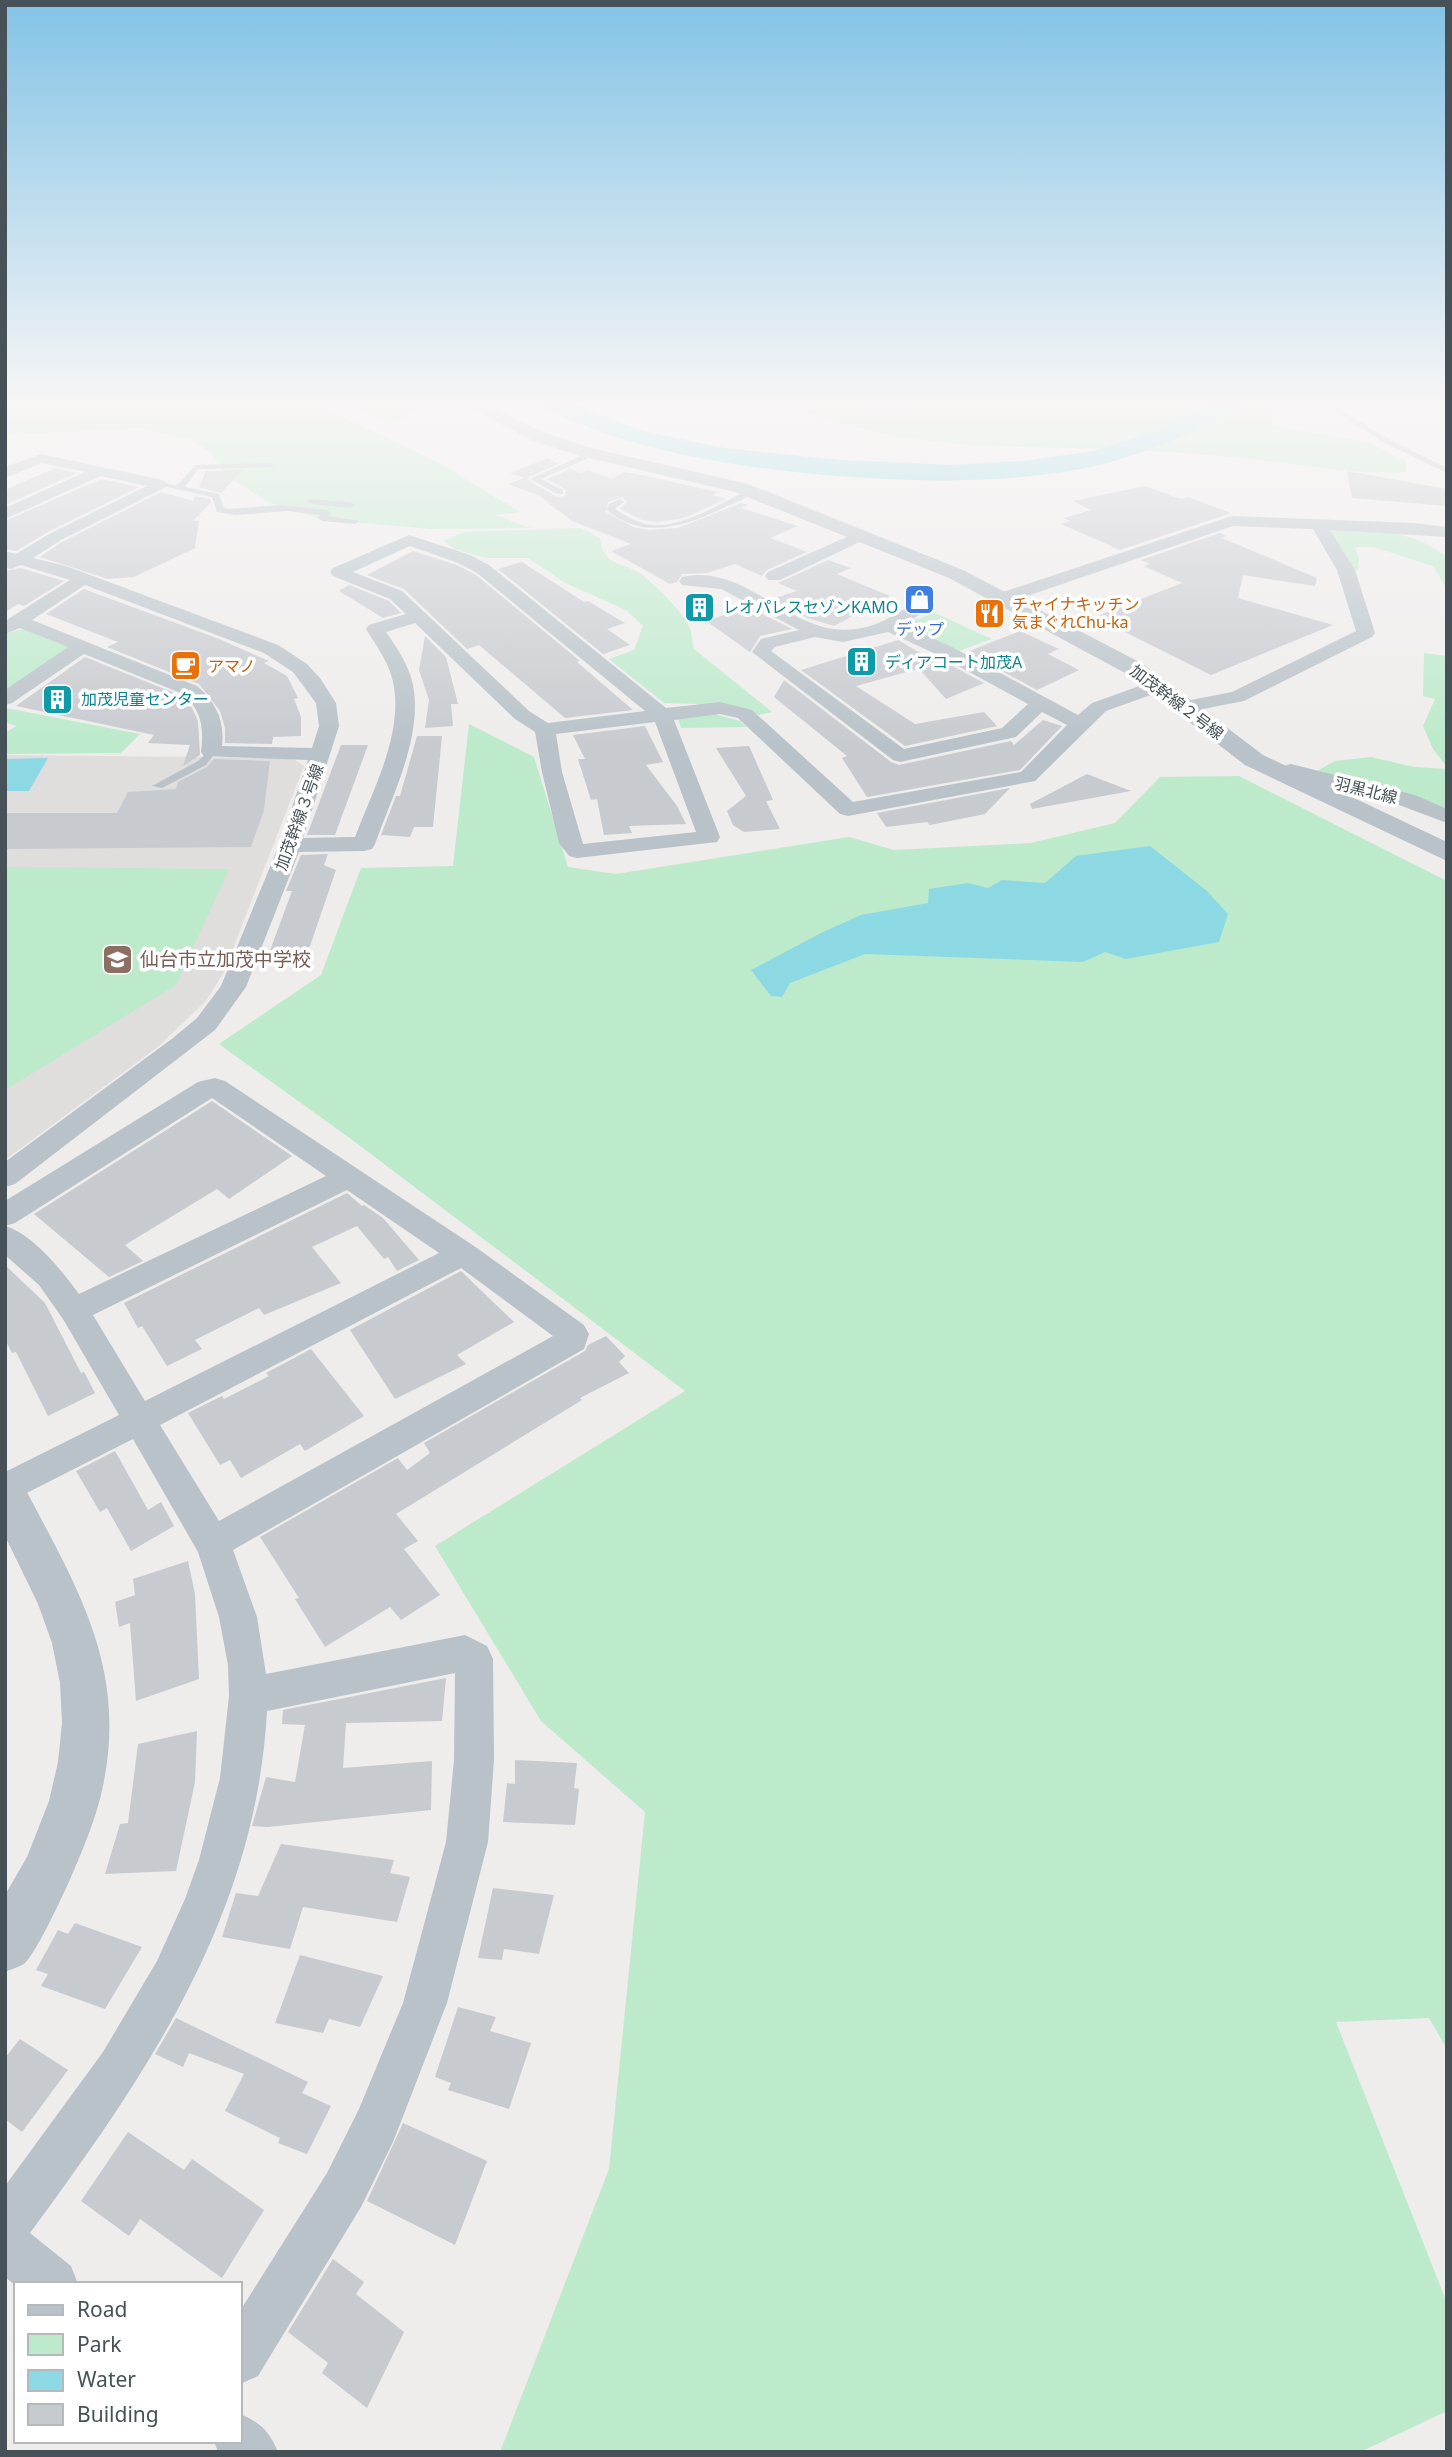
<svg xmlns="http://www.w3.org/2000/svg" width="1452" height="2457" font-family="'Noto Sans','Noto Sans JP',sans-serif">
  <rect width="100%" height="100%" fill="#efecec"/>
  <!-- education -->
  <polygon fill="#e0dddd" points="5,755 292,758 304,766 224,972 206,1001 159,1046 5,1160"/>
  <!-- green -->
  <g fill="#bceacb">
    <polygon points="5,403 313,403 439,463 520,512 495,515 531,528 430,529 320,519 270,503 227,476 209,451 189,439 141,428 5,435"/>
    <polygon points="342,403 432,403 406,414 409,417 389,423"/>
    <path d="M786,403h500l-14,8 -1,14 98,18 37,18v11c-50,3 -98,-7 -148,-12 -35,-4 -70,-7 -106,-9 -127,-8 -245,6 -366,-48z"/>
    <path d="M581,528l19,10c4,31 23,22 42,37 13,10 42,38 48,53 2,6 2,14 4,21l78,63 -13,3 -30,-10 -65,-2 -55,-44 25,-9 9,-24 -17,-16 -61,-27 -37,-25h-42l-32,-9 -10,-8 20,-9z"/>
    <path d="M1330,529c45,2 79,-1 117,28v32l-14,-23 -60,-19h-18l4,11 -1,12 -7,-1z"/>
    <polygon points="935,613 992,639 959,651 909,628 909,622"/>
    <polygon points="26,628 69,645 68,651 5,694 5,634"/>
    <polygon points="1424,653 1447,656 1447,767 1433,749 1423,726 1435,699 1423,696"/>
    <polygon points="6,708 140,734 121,753 5,754 5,733 16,726 5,722"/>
    <polygon points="711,713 740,721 747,727 681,728 678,719"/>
    <polygon points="469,724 534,757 568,867 616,874 849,837 894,850 1031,843 1115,823 1160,777 1239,776 1447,881 1447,2049 1429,2018 1336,2022 1447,2303 1447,2411 1360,2452 500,2452 609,2169 645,1812 541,1721 435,1546 685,1391 351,1139 219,1044 321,975 361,868 453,866"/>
    <polygon points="1371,757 1414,767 1447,769 1447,810 1317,771 1335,761"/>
    <polygon points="5,867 229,869 176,985 5,1090"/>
  </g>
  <!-- water -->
  <g fill="#8cd9e4">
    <polygon points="48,758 29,791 5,791 5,759"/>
    <polygon points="1150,846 1207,891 1228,914 1219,942 1126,959 1105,952 1083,962 865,954 790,983 782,997 771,996 751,970 823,932 861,915 928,903 929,889 968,883 988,888 1002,880 1045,883 1076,856"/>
  </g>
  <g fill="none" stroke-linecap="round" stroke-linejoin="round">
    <!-- river -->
    <path fill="#8cd9e4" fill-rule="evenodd" d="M540,403h31l72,28 81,17 116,12 110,5 73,-4 71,-10 46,-15 75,-33h31l-4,5c-47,23 -95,46 -147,58 -89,19 -180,16 -270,9 -98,-9 -192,-24 -281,-67z"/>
  </g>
  <!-- building -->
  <g fill="#c7cacf">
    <polygon points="548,458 558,464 529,477 528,480 557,497 565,496 566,490 547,479 570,469 581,473 588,470 612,479 625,472 646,476 718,492 712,495 726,499 684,518 658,522 642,520 620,509 627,502 622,497 608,502 606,512 633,527 648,530 678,528 741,503 748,505 741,508 798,526 770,538 807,552 767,570 762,576 735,564 707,573 682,574 677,582 670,584 611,551 631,544 572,521 540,496 508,484 525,478 510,473"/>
    <polygon points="55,468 77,473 5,505 5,490"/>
    <polygon points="243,470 221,493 199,487 206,471"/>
    <polygon points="1347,471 1447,489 1447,506 1352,498"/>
    <polygon points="101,479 139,487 48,532 16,551 5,549 5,521"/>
    <polygon points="1145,486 1181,499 1188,497 1231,513 1120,550 1061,524 1070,521 1064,518 1091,510 1073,501"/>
    <polygon points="161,492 193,501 195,496 210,499 211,502 193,521 199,521 195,548 134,577 108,579 40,557 62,542"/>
    <polygon points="1220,533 1227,536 1222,538 1317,578 1315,586 1243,575 1238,598 1333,625 1211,675 1095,617 1182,583 1143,566 1150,564 1141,560"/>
    <polygon points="413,551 457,565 476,575 580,661 577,662 633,710 565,718 479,645 467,649 404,589 367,575"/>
    <polygon points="828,560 851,568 837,574 890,596 834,626 807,618 772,599 797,591 778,583"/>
    <polygon points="522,562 584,602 588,601 625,623 607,629 630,645 603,654 498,569"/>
    <polygon points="21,568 64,581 24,606 18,604 5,612 5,571"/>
    <polygon points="349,585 389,601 401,613 383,618 339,591"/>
    <polygon points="84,589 219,639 269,661 264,663 287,676 298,698 294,699 301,717 301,736 273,737 272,744 225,743 225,728 220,711 199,684 107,647 118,642 46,614"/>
    <polygon points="749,607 792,629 760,636 750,652 706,621"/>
    <polygon points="1020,631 1059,649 1048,654 1079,670 1037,690 967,652"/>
    <polygon points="425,636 446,657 458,704 451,704 453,726 425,728 429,700 419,670"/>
    <polygon points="898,640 938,663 943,661 984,683 946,699 920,670 936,664 856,686 915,724 984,712 997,726 905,746 801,670"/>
    <polygon points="85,657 182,696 192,708 198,721 200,755 183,766 190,745 148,743 154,735 16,706"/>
    <polygon points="784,680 891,762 899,765 1011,741 1014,745 1043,720 1062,726 1020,770 867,797 842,758 847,756 774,697"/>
    <polygon points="645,726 663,762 646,765 677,806 686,824 629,826 632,833 604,835 597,799 591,800 578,759 585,759 573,735"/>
    <polygon points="417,736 442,736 433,827 414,827 410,837 381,835 396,796 400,796"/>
    <polygon points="341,745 368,745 335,835 307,835"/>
    <polygon points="749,746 773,800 766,801 780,829 744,832 733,825 727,811 746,796 716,748"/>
    <polygon points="214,759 270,761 264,810 251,847 5,849 5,813 117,813 128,792 176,789 178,782 207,767"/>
    <polygon points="1087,774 1131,791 1032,809 1030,804"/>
    <polygon points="1010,788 985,814 930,825 927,822 886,827 877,813"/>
    <polygon points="328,854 324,865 336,870 310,946 294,962 268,956 292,891 286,891 301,855"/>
    <polygon points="212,1101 292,1156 229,1199 217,1189 125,1245 143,1261 109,1277 34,1214"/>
    <polygon points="347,1193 362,1206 364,1205 383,1218 419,1260 397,1271 388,1257 384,1259 357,1226 312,1247 341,1283 264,1315 259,1308 195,1340 202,1349 167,1366 142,1326 138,1328 124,1303"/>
    <polygon points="5,1265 45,1303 81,1373 84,1372 95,1393 48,1416 16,1352 12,1353 5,1339"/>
    <polygon points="461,1271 514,1322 457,1355 466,1364 395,1399 350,1330"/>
    <polygon points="606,1336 625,1356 619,1362 629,1373 580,1398 582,1400 396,1514 418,1541 404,1549 440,1595 401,1620 390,1607 325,1647 295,1599 299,1598 260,1537 398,1458 407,1470 430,1453 424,1443 585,1351 588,1345"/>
    <polygon points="311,1349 364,1416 305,1451 300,1444 241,1478 230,1460 220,1465 188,1413 222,1396 224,1399 269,1376 266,1373"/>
    <polygon points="115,1451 148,1510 161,1502 174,1526 131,1551 107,1508 100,1512 76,1471"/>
    <polygon points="188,1561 195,1594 199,1679 136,1701 130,1623 119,1627 115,1602 135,1595 133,1579"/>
    <polygon points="446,1678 442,1721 346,1723 343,1768 432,1761 431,1810 268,1827 252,1826 266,1777 295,1782 305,1725 282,1724 283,1710"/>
    <polygon points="197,1731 195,1782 176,1871 105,1874 120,1824 128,1823 138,1744"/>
    <polygon points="515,1760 577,1763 574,1788 579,1789 575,1825 503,1822 507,1783 515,1784"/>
    <polygon points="281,1844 394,1860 390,1873 410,1877 397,1922 303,1907 290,1949 222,1937 236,1893 258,1896"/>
    <polygon points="493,1888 554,1895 539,1954 504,1949 502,1960 478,1958"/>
    <polygon points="75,1923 142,1947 105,2009 41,1986 48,1974 36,1970 58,1930 68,1934"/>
    <polygon points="300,1955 383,1976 360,2027 329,2019 323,2033 275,2023"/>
    <polygon points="458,2007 496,2017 490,2031 531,2043 509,2109 448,2090 451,2083 435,2077"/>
    <polygon points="176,2018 308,2082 302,2093 331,2106 307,2154 278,2143 280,2138 225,2111 244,2074 189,2053 183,2067 155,2054"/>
    <polygon points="20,2039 68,2070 22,2132 5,2119 5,2058"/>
    <polygon points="403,2123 487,2161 455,2245 367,2201"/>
    <polygon points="128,2132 184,2170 192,2159 264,2210 222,2278 140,2219 129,2236 81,2201"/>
    <polygon points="333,2259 364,2282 356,2294 404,2332 367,2408 322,2373 328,2363 288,2332"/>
  </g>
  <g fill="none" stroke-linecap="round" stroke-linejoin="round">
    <!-- service -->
    <g fill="#b8c2c8" fill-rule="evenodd">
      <polygon points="1321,403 1330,403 1387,438 1447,468 1447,473 1381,441"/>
      <polygon points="590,452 597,454 541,479 563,490 563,494 557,494 530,479"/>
      <polygon points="271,463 274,467 198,469 185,487 219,494 224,508 228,509 282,505 327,510 331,513 329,516 359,521 355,524 322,521 318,518 321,515 288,511 236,515 217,512 212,497 158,485 162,483 177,485 196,465"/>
      <path d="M748,490l7,2c-10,7 -23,12 -34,17 -38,18 -79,31 -114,1l2,-6 11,-5 4,3 -9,7c10,6 19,12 30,15 34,7 74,-20 103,-34z"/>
      <polygon points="308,499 350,502 354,505 350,508 311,504 308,503"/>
      <polygon points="211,749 216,752 206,765 162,788 152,786 198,761"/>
    </g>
    <!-- minor -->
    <g fill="#b8c2c8" fill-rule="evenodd">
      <path d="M867,403h49c-10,7 -39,7 -49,0z"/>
      <path d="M41,454l121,26 8,5 -109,55 -28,18 33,8 212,79 29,19 13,14 16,25 3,23 -36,112 52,-1c17,-45 47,-100 39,-150 -3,-22 -17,-40 -28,-58l3,-4 37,-11 -16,-15 -57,-23 -3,-4 3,-4 76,-33 61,20 19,10 177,143 54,-6 32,8 101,92 168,-30 46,-47 -25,-13 -26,25 -116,25 -7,-2 -141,-108 9,-13 38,-9 -78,-41 -39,-4 -3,-4 3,-4c54,-13 94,38 141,50 20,5 40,3 58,-5 14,-6 30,-21 45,-17l3,4 -26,16 49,22 126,68 14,-12 56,-20 7,-2 10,6 -3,4 -56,20 -71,70 -187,35 -8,-2 -102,-96 -18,-4 -46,6 46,117 -3,5 -140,16 -8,-2 -10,-13 -17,-71 -7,-40 -20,-13 -100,-96 -29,9c11,16 23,33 27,53 10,52 -21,111 -38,159l-3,5 -8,2 -65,1 -53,135 -31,43 -200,154 -10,3v-25l168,-124 24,-20 24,-32 58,-141 29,-85 -104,-4 -3,-4c3,-24 1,-41 -18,-58l-99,-40 -72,49 -7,2v-15l63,-43 -48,-19 -15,6v-13l65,-41 -49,-15 -10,4 -6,-1v-17l11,3 33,-20 98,-48 -46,-10 -96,43v-11l80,-36 -43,-9 -37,15v-11zM410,546l48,17 19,10 168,138 -97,12 -19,-12 -127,-120 -49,-19zM85,585l179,68 29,19 23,31 3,23 -7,22 -90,-2c3,-25 -6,-44 -25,-60l-165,-66zM888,632l50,23 90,49 -26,24 -98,21 -133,-98 4,-4 40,-10 28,5zM655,722l41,110 -113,12 -21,-72 -6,-38z"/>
      <polygon points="1232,516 1413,523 1447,527 1447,537 1330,530 1355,570 1375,633 1372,637 1244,701 1182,713 1175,711 1172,707 1175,703 1232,692 1356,631 1337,570 1313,529 1233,526 1009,602 1003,603 994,598 997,594"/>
      <polygon points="862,530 870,535 868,538 780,580 768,580 765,576 768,572"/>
      <polygon points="1291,764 1415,795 1447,809 1447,823 1399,805 1295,777 1284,782 1277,780 1273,776 1284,766"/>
      <path d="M215,1078l10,3 249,165 110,79 5,9 -5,15 -351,201 24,67 9,57 199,-39 22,11 6,13 1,101 -6,82 -41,161 -54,139 -32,65 -103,169 -18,8v-73l87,-138 32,-64 44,-106 43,-161 8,-82 1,-87 -188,38c-11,205 -120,363 -237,522l41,33 7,18 -62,2 -11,-9v-91l98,-134 54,-91 28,-62 14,-39 21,-82 9,-82 -1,-31 -9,-48 -21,-65 -65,-113 -128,65v-32l114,-57 -56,-96 -24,-34 -34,-30v-29c28,8 57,45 74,68l247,-118 -114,-78 -197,125 -10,3v-25l193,-119zM347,1190l92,63 -294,148 -52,-86zM461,1268l92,68 -334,185 -59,-96z"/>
      <path d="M240,2414c21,9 29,17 38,38h-60l-4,-11h26z"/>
    </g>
    <!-- tertiary -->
    <g fill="#b8c2c8" fill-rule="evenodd">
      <polygon points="461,403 483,403 543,432 591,448 748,484 963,570 1143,664 1263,755 1447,842 1447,861 1245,765 1127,674 949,578 735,492 580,456 531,440"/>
      <path d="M5,1474l15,5c57,109 112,192 80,320 -8,30 -20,57 -32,85 -8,17 -31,67 -43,79 -5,4 -14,6 -20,9v-77l22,-38 22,-56 9,-39 4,-39 -2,-40 -8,-40 -14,-39 -33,-68z"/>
    </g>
  </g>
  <!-- sky -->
  <linearGradient id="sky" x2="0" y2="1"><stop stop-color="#83c3e6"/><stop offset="0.54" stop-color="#f8f6f6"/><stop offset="1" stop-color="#f8f6f6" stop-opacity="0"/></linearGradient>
  <rect width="1452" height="747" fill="url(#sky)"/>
  <!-- icons -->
  <defs>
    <symbol id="shop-square" viewBox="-11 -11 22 22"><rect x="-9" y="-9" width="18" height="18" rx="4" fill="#3f7fe0" stroke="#fff"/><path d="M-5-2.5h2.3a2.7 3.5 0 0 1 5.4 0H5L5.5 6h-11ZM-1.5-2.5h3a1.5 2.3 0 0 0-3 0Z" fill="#fff"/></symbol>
    <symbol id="building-square" viewBox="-11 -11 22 22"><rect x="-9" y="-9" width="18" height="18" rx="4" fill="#0f9aa8" stroke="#fff"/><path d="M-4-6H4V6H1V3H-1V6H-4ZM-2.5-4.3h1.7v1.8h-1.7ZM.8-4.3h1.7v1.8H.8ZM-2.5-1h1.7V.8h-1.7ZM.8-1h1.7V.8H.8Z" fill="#fff"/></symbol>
    <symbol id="restaurant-square" viewBox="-11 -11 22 22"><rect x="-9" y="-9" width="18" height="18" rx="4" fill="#e8710a" stroke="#fff"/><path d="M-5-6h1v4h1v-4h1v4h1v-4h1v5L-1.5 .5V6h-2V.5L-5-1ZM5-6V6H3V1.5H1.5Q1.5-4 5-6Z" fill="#fff"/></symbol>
    <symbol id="cafe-square" viewBox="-11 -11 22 22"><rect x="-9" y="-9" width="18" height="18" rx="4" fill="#e8710a" stroke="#fff"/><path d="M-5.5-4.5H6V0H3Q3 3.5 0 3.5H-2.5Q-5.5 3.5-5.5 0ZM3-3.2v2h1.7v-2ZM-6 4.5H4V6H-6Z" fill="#fff"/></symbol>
    <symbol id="school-square" viewBox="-11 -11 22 22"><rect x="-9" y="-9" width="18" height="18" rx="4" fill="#8d6e63" stroke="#fff"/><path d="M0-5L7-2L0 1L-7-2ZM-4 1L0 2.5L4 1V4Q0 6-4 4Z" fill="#fff"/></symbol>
  </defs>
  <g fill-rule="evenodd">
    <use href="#shop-square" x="902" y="582" width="35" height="35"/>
    <use href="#building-square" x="682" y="590" width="35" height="35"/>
    <use href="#restaurant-square" x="972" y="596" width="35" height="35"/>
    <use href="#building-square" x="844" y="644" width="35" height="35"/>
    <use href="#cafe-square" x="168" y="648" width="35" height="35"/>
    <use href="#building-square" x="40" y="682" width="35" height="35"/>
    <use href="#school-square" x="100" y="942" width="35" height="35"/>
  </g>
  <g text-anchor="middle" stroke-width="7" stroke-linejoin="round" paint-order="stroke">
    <!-- far-food labels -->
    <g font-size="16" fill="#c56008" stroke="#fff" text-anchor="start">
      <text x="1012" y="610">チャイナキッチン<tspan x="1012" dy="18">気まぐれChu-ka</tspan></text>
      <text x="208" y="672">アマノ</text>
    </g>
    <!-- far-culture labels -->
    <g font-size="16" fill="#0d838f" stroke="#fff" text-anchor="start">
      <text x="723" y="613">レオパレスセゾンKAMO</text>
      <text x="885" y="668">ディアコート加茂A</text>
      <text x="81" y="705">加茂児童センター</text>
    </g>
    <!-- far-shop labels -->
    <g font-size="16" fill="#366cbe" stroke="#fff">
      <text x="920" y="635">デップ</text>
    </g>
    <!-- far-street labels -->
    <g font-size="16" fill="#465158" stroke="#fff">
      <text transform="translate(1177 702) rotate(37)" y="6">加茂幹線２号線</text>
      <text transform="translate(1366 790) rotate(14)" y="6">羽黒北線</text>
      <text transform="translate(299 817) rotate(-70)" y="6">加茂幹線３号線</text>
    </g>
    <!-- education labels -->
    <g font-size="19" fill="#785e54" stroke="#fff" text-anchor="start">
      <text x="140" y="966">仙台市立加茂中学校</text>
    </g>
  </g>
  <!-- border -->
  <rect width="1452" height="2457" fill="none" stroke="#465158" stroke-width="14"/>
  <!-- legend -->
  <rect x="14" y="2282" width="228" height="161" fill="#ffffff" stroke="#b5b9bc" stroke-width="2"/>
  <rect x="28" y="2305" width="35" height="10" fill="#b8c2c8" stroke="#b5b9bc" stroke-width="2"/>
  <text x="77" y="2317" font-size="21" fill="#465158">Road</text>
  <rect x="28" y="2334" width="35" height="21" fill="#bceacb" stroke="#b5b9bc" stroke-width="2"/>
  <text x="77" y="2352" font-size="21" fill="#465158">Park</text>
  <rect x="28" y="2370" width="35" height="21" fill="#8cd9e4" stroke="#b5b9bc" stroke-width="2"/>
  <text x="77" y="2387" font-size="21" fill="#465158">Water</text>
  <rect x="28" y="2404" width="35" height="21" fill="#c7cacf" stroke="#b5b9bc" stroke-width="2"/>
  <text x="77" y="2422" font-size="21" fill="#465158">Building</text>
</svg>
